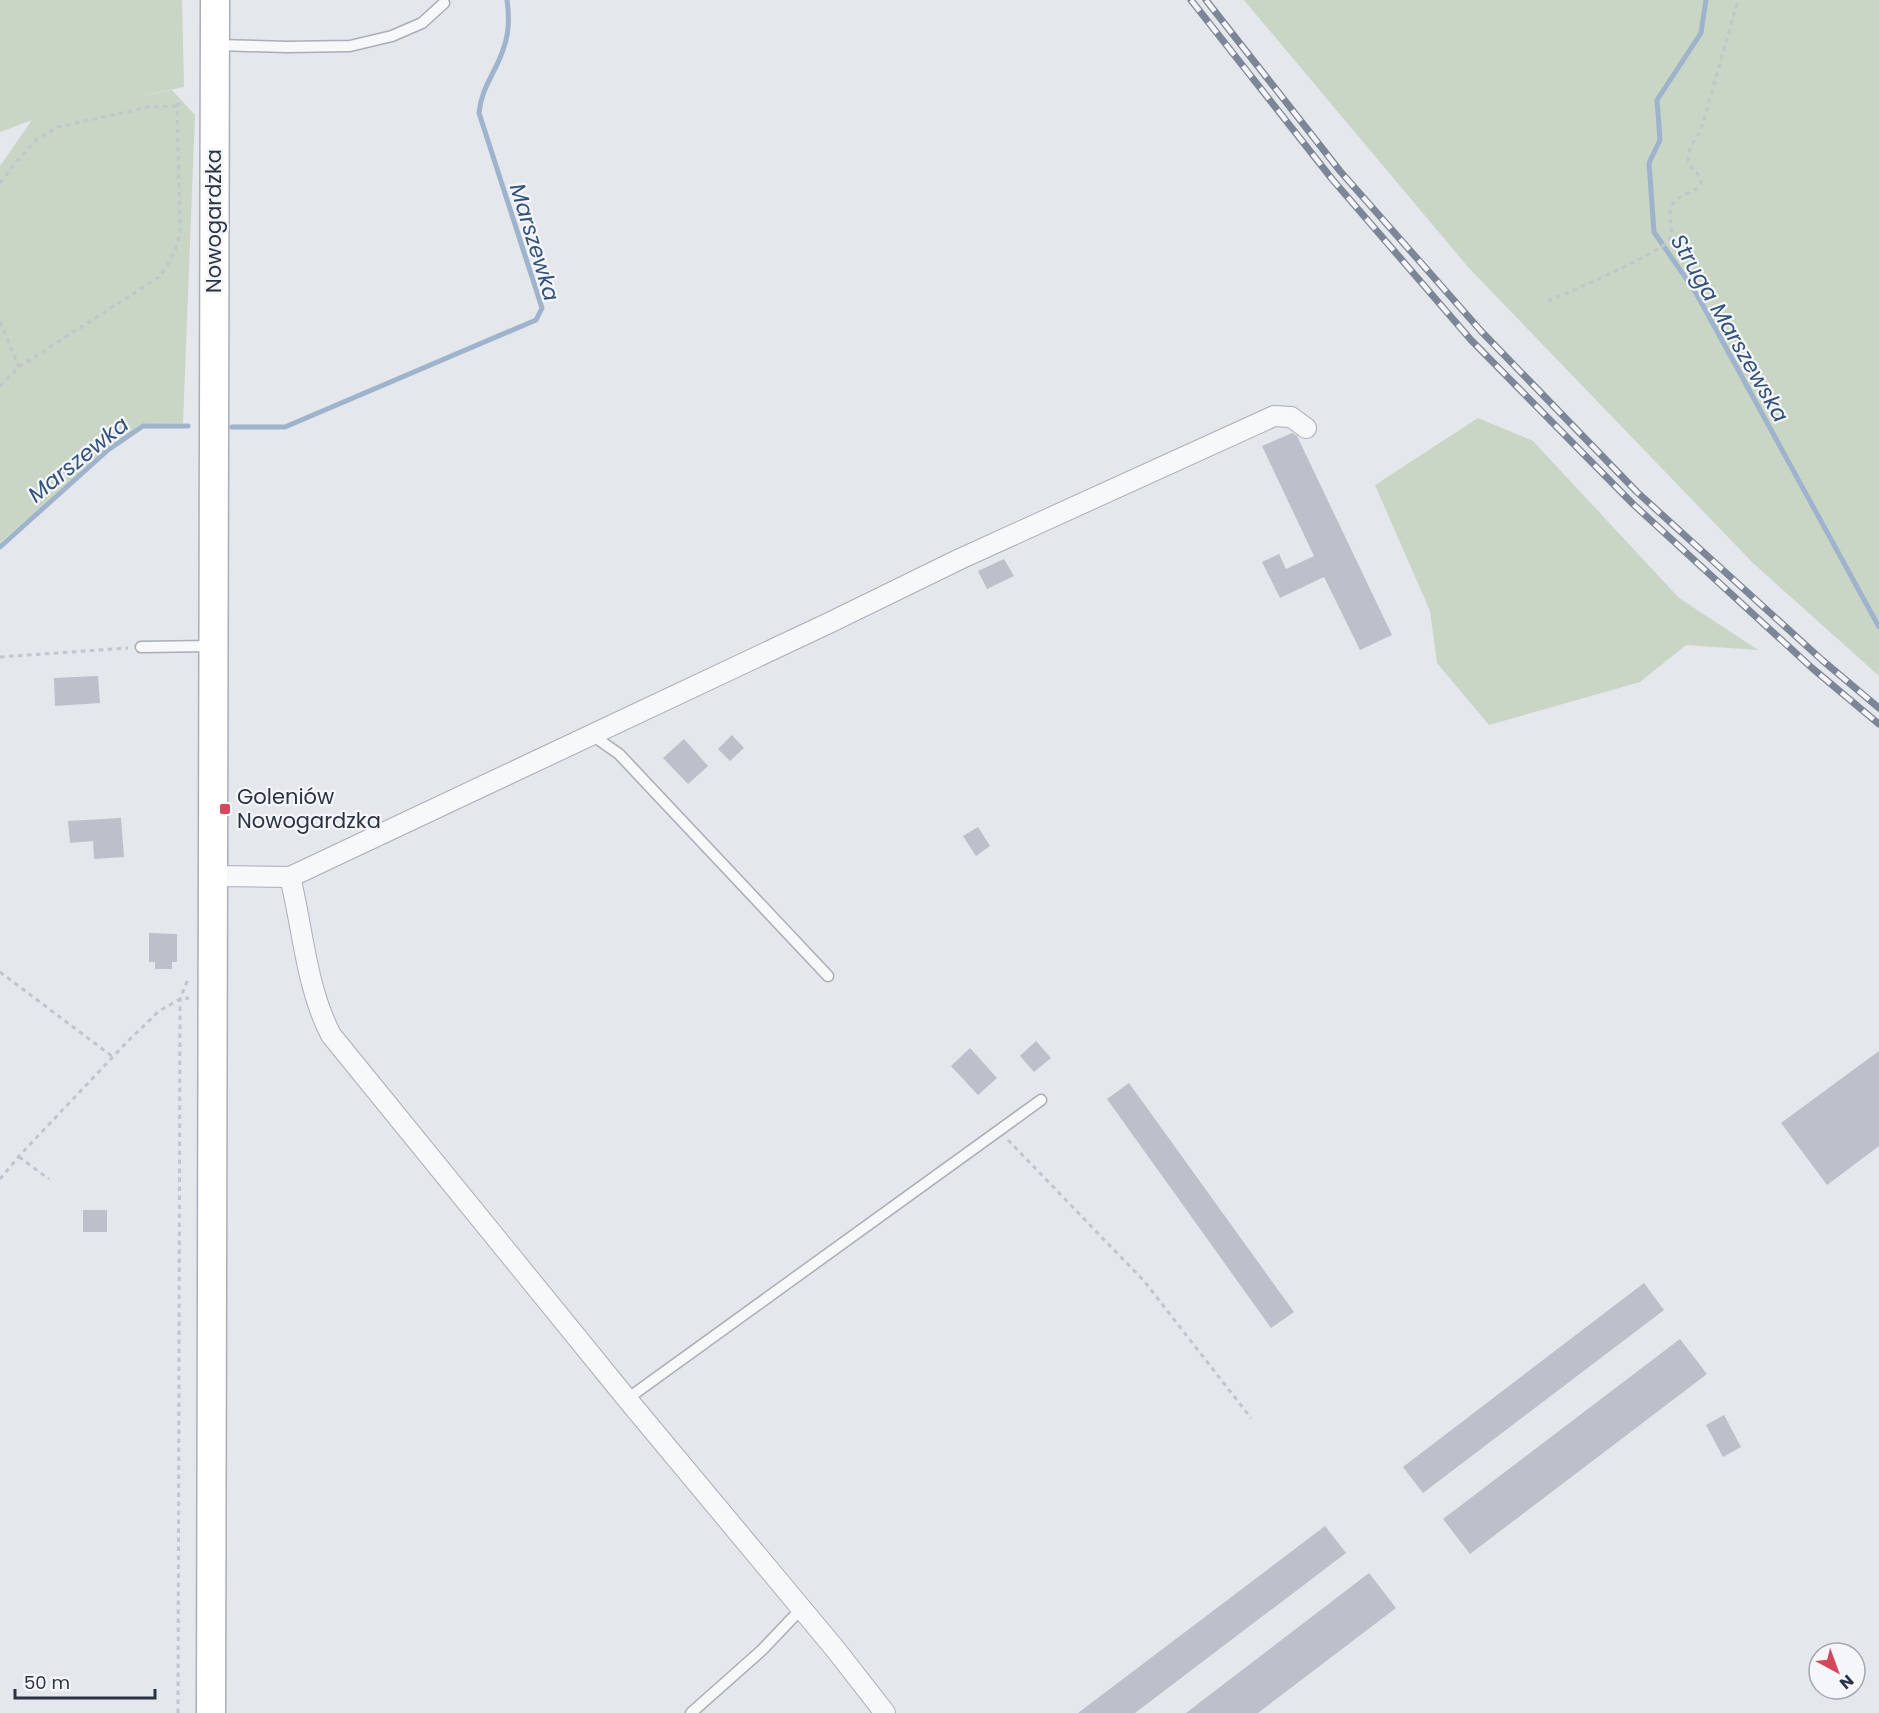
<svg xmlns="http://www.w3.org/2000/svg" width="1879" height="1713" font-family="Poppins,sans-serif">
  <rect width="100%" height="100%" fill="#e4e7ec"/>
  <!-- green -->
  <g fill="#c9d6c5">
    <polygon points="0,0 182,0 184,87 128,99 172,90 195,115 183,423 141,424 96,458 0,543 0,166 32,120 0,132"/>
    <polygon points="1244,0 1879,0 1879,676 1753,563 1468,267"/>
    <polygon points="1478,418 1533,441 1679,598 1758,650 1686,645 1640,682 1489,725 1437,663 1430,611 1375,485"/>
  </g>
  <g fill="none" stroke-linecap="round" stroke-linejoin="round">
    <!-- stream -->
    <g stroke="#9fb4cc" stroke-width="5">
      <polyline points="1706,0 1701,33 1657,100 1660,140 1649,163 1654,232 1696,293 1879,627"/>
      <path d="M232,427h53l251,-107 6,-12 -63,-195c2,-26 18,-42 25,-66 5,-14 5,-33 3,-47"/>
      <polyline points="0,547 108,450 143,426 188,426"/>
    </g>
  </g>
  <!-- building -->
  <g fill="#bbc0ca">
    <polygon points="1292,433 1297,436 1392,635 1360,650 1324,577 1280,598 1262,562 1279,554 1286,569 1314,556 1262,446"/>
    <polygon points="1004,559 1014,576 987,589 978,571"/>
    <polygon points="98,676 100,703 55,706 54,678"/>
    <polygon points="732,735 744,748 730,761 718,749"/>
    <polygon points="684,739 708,766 688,784 663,758"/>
    <polygon points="121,818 124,857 94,859 93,841 70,843 68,821"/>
    <polygon points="978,827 990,846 976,856 963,836"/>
    <polygon points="149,933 177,934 177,962 172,962 172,969 155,969 155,962 149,962"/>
    <polygon points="1036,1041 1051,1058 1034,1072 1020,1056"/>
    <polygon points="970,1048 997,1078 978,1095 951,1066"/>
    <polygon points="1879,1051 1879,1146 1827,1185 1781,1123"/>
    <polygon points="1129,1083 1294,1312 1271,1328 1107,1099"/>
    <rect x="83" y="1210" width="24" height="22"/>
    <polygon points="1644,1283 1664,1310 1423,1493 1403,1467"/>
    <polygon points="1680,1339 1707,1374 1470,1554 1443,1519"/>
    <polygon points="1724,1415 1741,1447 1723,1457 1706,1425"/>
    <polygon points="1325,1526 1346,1553 1135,1713 1078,1713"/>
    <polygon points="1369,1573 1396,1608 1258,1713 1186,1713"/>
  </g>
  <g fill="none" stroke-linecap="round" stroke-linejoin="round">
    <defs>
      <g id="lane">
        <polyline points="216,45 287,47 350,46 392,36 422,23 444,3"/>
        <polyline points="141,647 213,646"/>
        <polyline points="592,735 619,754 828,976"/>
        <polyline points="627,1399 1041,1100"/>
        <polyline points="691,1713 762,1650 801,1609"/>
      </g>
      <g id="street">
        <polyline points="213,876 290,877 831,622 960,559 1274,416 1291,417 1306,428"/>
        <path d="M290,877c13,52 16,110 41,158l296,364 209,251 49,63"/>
      </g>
      <polyline id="secondary" points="211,1713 215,0"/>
    </defs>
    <!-- lane casing -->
    <use href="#lane" stroke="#a9aeb7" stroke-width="13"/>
    <!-- street casing -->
    <use href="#street" stroke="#a9aeb7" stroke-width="22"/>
    <!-- secondary casing -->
    <use href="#secondary" stroke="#a9aeb7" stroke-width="31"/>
    <!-- path -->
    <g stroke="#c2c5cb" stroke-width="3" stroke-dasharray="4.5 4.5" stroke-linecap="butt">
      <polyline points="0,183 16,162 37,139 58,127 149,107 177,106"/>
      <path d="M1548,301c18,-7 114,-49 120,-60 8,-11 -2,-24 4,-35 5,-12 21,-12 29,-22 0,-11 -8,-12 -12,-21 -4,-10 7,-24 12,-33l37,-130"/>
      <polyline points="0,322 19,367"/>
      <path d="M0,386l19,-19 140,-90c11,-15 18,-27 21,-46l-3,-125 4,-5"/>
      <polyline points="0,657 128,648"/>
      <polyline points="0,972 113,1057"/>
      <polyline points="1008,1140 1144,1281 1251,1418"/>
      <polyline points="19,1157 49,1179"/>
      <polyline points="0,1179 20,1155 126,1043 159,1011 180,999 189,998"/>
      <polyline points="178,1713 180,999 188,979"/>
    </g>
    <!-- lane -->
    <use href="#lane" stroke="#f7f8fa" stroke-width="10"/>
    <!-- street -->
    <use href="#street" stroke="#f7f8fa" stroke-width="20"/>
    <!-- secondary -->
    <use href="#secondary" stroke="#fff" stroke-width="28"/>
    <defs>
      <g id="rail">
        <polyline points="1191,0 1332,179 1471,340 1633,504 1812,668 1879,724"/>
        <polyline points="1206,0 1340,171 1481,331 1637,492 1822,660 1879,708"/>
      </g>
    </defs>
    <!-- rail casing -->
    <use href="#rail" stroke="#7d8696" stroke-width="7"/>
    <!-- rail -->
    <use href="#rail" stroke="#f4f6f9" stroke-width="4.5" stroke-dasharray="14" stroke-linecap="butt"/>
  </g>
  <!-- markers -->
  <rect fill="#d1495b" stroke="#f4f6f9" stroke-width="2" x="219" y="803" width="12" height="12" rx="3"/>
  <g text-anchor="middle" stroke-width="4.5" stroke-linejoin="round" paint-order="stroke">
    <!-- street labels -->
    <g font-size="21" fill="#2b3445" stroke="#f4f6f9">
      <text transform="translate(214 221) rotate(-90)" y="7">Nowogardzka</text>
    </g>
    <!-- poi labels -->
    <g font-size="21" fill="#2b3445" stroke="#f4f6f9" text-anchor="start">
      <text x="237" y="804">Goleniów<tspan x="237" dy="24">Nowogardzka</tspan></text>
    </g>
    <!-- water labels -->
    <g font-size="22" font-style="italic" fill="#34527a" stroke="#f4f6f9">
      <text transform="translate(535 242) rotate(73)" y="8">Marszewka</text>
      <text transform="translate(1730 328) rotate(60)" y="8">Struga Marszewska</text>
      <text transform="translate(78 459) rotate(-39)" y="8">Marszewka</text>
    </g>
  </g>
  <!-- north arrow -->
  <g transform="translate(1837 1671) rotate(139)"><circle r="28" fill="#f4f6f9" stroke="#a4a8b1" stroke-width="1.5"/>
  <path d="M0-4.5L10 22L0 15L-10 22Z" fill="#d1495b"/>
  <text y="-9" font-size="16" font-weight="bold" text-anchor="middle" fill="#2b3445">N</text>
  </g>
  <!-- scale -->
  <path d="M15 1689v9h140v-9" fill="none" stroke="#2b3445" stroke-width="3"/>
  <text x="24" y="1689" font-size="18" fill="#2b3445" stroke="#f4f6f9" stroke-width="4.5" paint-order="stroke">50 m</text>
</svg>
